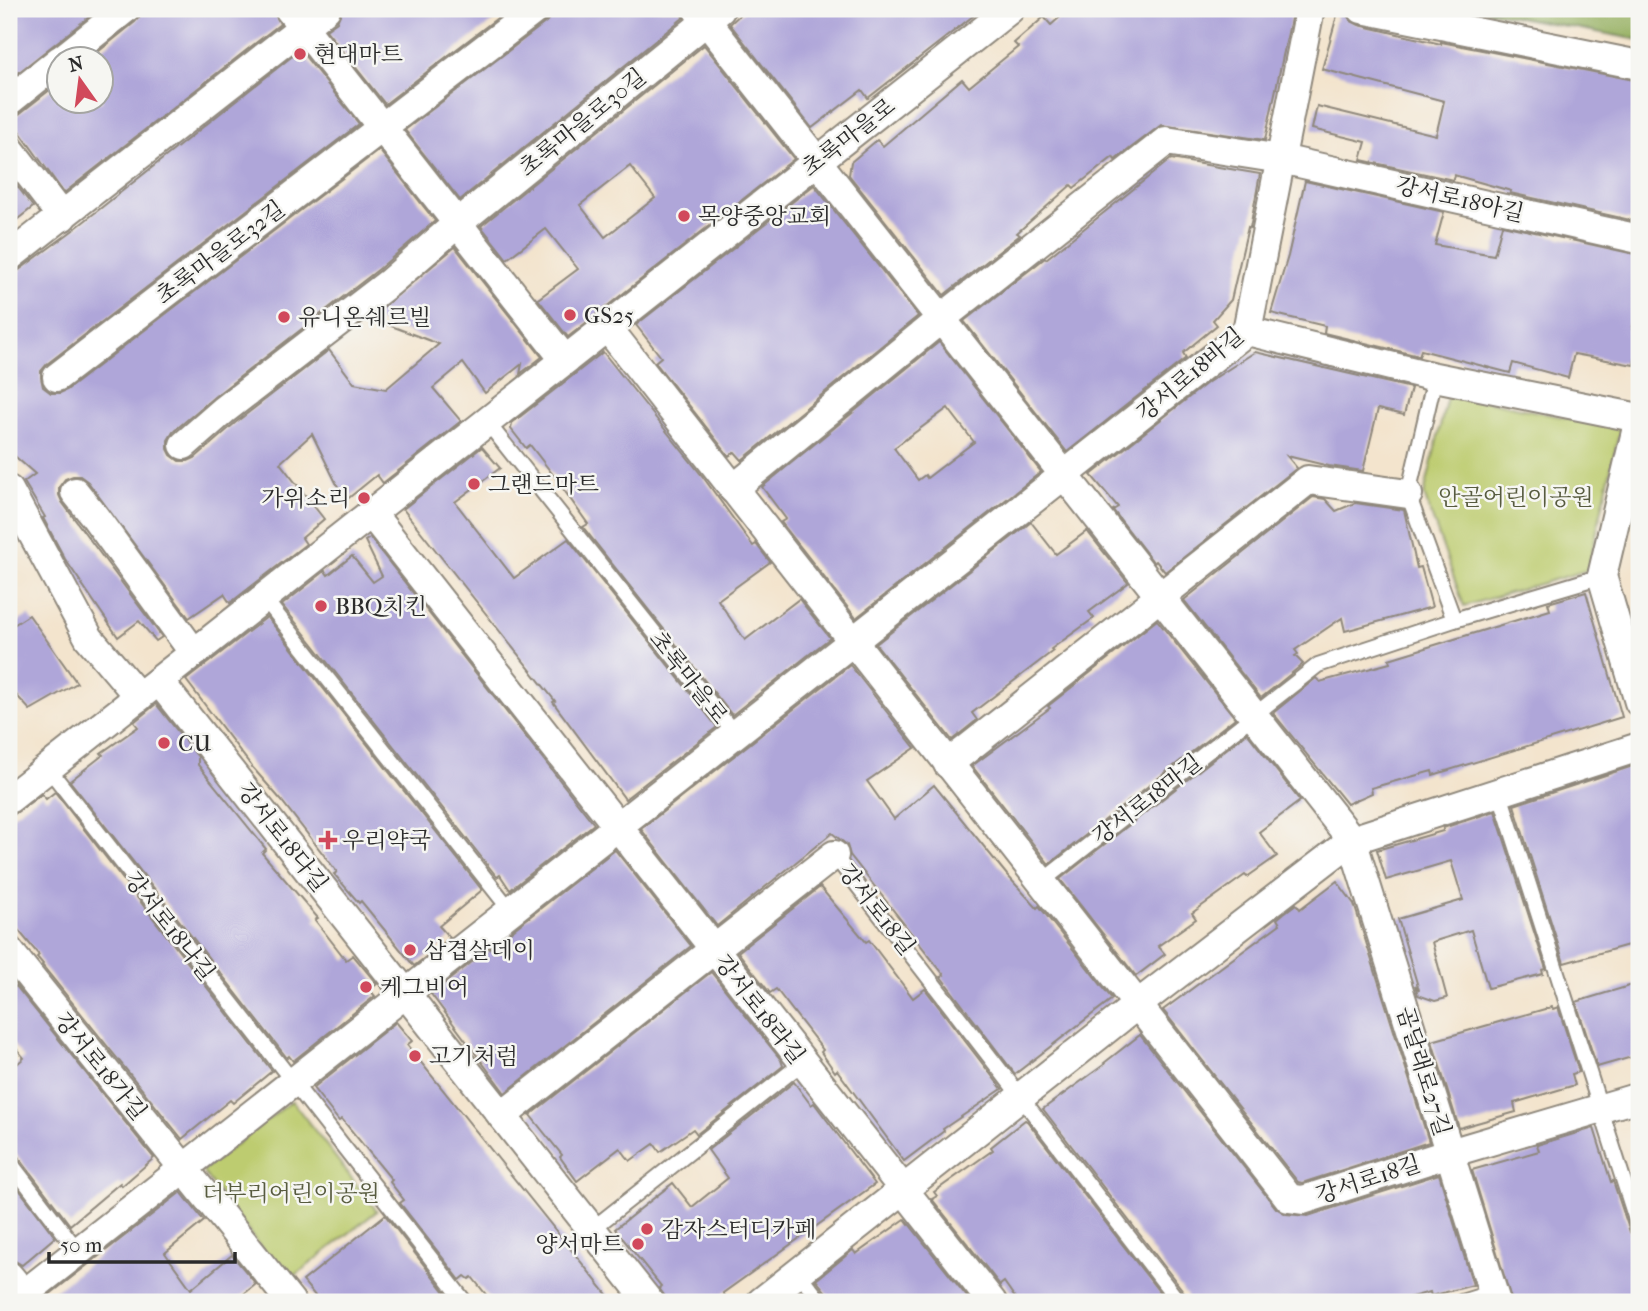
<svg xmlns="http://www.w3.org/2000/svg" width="1648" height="1311" font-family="'IM FELL French Canon','Noto Serif KR',serif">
  <rect width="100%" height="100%" fill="#f6f6f2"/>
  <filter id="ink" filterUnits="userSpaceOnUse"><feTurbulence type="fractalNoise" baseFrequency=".0143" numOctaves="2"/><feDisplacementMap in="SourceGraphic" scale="14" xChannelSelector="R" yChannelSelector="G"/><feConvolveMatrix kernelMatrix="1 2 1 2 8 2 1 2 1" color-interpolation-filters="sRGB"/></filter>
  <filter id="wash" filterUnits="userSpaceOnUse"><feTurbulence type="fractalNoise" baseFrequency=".00686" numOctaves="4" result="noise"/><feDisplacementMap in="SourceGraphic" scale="28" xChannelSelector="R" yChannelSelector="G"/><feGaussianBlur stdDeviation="1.57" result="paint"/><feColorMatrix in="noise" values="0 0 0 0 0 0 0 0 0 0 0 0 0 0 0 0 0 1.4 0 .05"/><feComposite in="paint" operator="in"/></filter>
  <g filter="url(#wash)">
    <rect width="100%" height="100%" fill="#f3e4cd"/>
    <!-- green -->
    <g fill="#bdcc6f" stroke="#747c4d" stroke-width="2">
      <polygon points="1448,393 1620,429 1588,570 1464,606 1424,495"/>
      <polygon points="292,1101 377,1211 287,1282 202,1171"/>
    </g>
    <!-- forest -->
    <polygon fill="#96b062" stroke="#606e46" stroke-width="2" points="1477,9 1639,9 1639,40"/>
    <g id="blocks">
      <!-- building -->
      <g fill="#afa6d9" fill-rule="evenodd">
        <polygon points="9,9 99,9 9,80"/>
        <polygon points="141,9 273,9 280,24 64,193 9,117 19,114 60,82 60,102 102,102 102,60 88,60 135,22 140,16"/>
        <polygon points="342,9 509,9 385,104 326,30 337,22"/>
        <polygon points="552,9 681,9 683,18 460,200 405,130 546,22 551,16"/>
        <polygon points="746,9 982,9 868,98 862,90 812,128 730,24"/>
        <polygon points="1069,9 1272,9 1292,14 1265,140 1161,125 1115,160 1113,157 1074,188 1071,185 1017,233 1020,235 944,295 849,175 851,162 877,140 883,146 962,79 969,87 1018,47 1014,43 1044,17 1051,25"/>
        <polygon points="1338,12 1346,14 1351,21 1359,25 1441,44 1441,42 1639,81 1639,222 1510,193 1511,191 1454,175 1453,180 1361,160 1366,142 1312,129 1317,106 1436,135 1444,101 1322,69"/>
        <path d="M704,45l90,114 -226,178 -30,-38 40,-30 -32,-40 -39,30 -26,-33zM630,166l25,32 -50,39 -25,-32z"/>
        <polygon points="300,50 359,124 47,364 41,371 41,378 43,387 51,393 60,393 67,390 379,150 435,221 379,269 214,397 173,432 168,440 168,449 171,455 179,461 188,461 195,458 235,423 329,350 354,383 386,389 439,344 370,318 455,247 542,357 520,374 522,364 485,393 463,363 433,388 461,421 383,483 377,475 345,501 312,434 280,463 324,519 302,538 306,544 230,603 224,594 189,618 88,482 80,476 73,476 65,479 59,487 59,495 62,502 162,637 156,641 139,621 118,637 65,559 43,518 45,517 24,482 35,474 9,451 9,273 19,270 72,231"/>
        <polygon points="1171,159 1260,174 1250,228 1248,227 1231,300 1213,320 1217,325 1183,353 1186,358 1067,452 964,321 1045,258 1046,259"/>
        <polygon points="1305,181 1444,212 1435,245 1494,255 1502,225 1639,255 1639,303 1632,329 1639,331 1639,337 1634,365 1574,354 1568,378 1513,363 1510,373 1421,350 1419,356 1324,333 1325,326 1271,313 1288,256"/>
        <polygon points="14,182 33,207 9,226 9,186"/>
        <polygon points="814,185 918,316 742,460 735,452 729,456 655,362 661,357 636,325"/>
        <path d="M939,342l102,130 -185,146 -75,-96 5,-3 -24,-32zM948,408l26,34 -47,36 -2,-3 -7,5 -24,-32z"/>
        <polygon points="603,352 703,477 753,546 756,544 770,562 718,600 745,640 799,599 830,638 732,715 583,527 588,524 554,476 530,445 526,448 511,429 512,423"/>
        <polygon points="1255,352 1411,388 1404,415 1378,409 1363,471 1329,466 1287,456 1297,468 1165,572 1156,561 1154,563 1113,510 1118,507 1091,475 1207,383"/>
        <polygon points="482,447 500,468 455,502 514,578 568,539 717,727 625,799 553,702 555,701 403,509"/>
        <polygon points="1313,497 1325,499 1336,511 1355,503 1404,510 1417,568 1421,567 1432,607 1345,631 1342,618 1295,650 1298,654 1295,656 1303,664 1261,698 1184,600"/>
        <polygon points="1031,522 1056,554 1087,531 1128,583 1089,612 1094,618 1051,649 1053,651 972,713 977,720 952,740 876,644"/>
        <polygon points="370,538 594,824 510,890 500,875 497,877 282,605 325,571 328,575 352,556 373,582 382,576 365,541"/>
        <polygon points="1586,592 1622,717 1433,775 1432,771 1371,788 1372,793 1347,804 1273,713 1316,678 1320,682 1390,663 1389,659 1550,610 1548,603"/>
        <polygon points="29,615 77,683 30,710 9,687 9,628"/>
        <polygon points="267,617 482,890 439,926 450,938 414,966 361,901 359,903 334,874 337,872 281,800 253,768 186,680"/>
        <polygon points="1157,620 1235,718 1049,864 972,766 1050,708 1048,706"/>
        <polygon points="850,665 915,748 867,781 894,819 934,785 1007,875 1037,908 1039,906 1112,999 1015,1074 941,977 944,975 850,855 847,845 832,833 717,926 641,829"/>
        <polygon points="156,704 198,757 198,765 266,849 262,853 318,918 315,920 346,960 353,955 377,984 370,990 375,996 293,1061 289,1056 287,1058 70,781 103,755 101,753 138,727 134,722"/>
        <polygon points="1247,733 1300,801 1259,832 1277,856 1247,877 1245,875 1192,913 1196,919 1158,946 1165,954 1136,976 1060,879"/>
        <polygon points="1636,765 1639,777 1639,942 1564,963 1514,805"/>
        <polygon points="55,792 272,1071 233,1103 230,1100 182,1139 42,965 43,964 37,957 39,955 9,919 9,818 42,794 46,799"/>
        <polygon points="1495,811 1546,969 1542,970 1543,974 1488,988 1471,930 1432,942 1447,998 1435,1001 1418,995 1415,985 1419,990 1398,919 1463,900 1451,861 1386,880 1377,850 1443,831 1443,828"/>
        <polygon points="615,850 691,946 505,1093 431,994"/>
        <polygon points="1337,881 1354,904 1429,1142 1302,1183 1298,1182 1163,1010 1280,924 1277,919 1284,913 1296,904 1300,909"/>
        <polygon points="820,887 866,942 869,940 913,998 925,989 1002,1089 943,1129 944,1131 904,1161 837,1070 835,1072 821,1052 823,1050 776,989 770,993 738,952"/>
        <polygon points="711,972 781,1060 783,1066 697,1134 693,1129 660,1152 654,1144 630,1161 620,1148 577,1181 560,1157 562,1155 530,1115"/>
        <polygon points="1639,983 1639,1055 1597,1067 1576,1002"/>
        <polygon points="16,986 154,1158 122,1186 120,1183 70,1225 17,1155 9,1152 9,1071 24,1058 9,1040 9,992"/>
        <polygon points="1552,1007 1553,1009 1558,1007 1579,1072 1572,1074 1575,1085 1514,1103 1516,1112 1459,1128 1432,1041"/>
        <polygon points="396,1022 412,1041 407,1045 613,1302 492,1302 472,1277 469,1279 465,1276 460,1280 400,1203 404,1200 390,1182 392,1180 342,1119 339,1121 313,1088"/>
        <polygon points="1140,1035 1276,1208 1286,1214 1308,1216 1439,1174 1473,1285 1431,1296 1430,1292 1393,1302 1188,1302 1187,1296 1043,1109 1105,1064 1104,1063"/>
        <polygon points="794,1082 811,1105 814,1103 875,1184 723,1293 730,1302 669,1302 659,1288 661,1286 615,1229 673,1183 692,1207 728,1178 708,1150"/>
        <polygon points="1025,1120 1027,1121 1167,1302 1018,1302 1004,1282 1000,1285 932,1199 937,1196 934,1192 993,1150 991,1147"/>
        <polygon points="1594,1128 1611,1182 1613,1181 1630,1232 1633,1237 1639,1238 1639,1302 1512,1302 1472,1170 1539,1151 1537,1145"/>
        <polygon points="9,1176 55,1237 22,1265 15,1261 9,1260"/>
        <polygon points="181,1192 204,1221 165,1253 191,1289 232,1255 256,1284 234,1302 40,1302"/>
        <polygon points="385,1215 445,1292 432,1302 320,1302 303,1281"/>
        <polygon points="905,1219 971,1302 830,1302 829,1296 816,1280 853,1250 856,1254"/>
      </g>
    </g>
  </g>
  <g filter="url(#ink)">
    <use href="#blocks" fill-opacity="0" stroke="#8f887c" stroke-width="2"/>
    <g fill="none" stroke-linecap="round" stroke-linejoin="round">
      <defs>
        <g id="lane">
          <polyline points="1435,377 1408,494 1454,620"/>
          <polyline points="487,422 735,734"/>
          <polyline points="264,598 511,911"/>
          <polyline points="48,768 465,1302"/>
          <polyline points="1499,791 1639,1229"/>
          <polyline points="834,855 1179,1302"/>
          <polyline points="1040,883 1318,665 1454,620 1602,576"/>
          <polyline points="9,1161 78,1251"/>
          <polyline points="591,1230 802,1063"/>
          <polyline points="798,1273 821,1302"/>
          <polyline points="1461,1302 1493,1292"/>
        </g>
        <g id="street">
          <polyline points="289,9 565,360"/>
          <polyline points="697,9 1352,840 1496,1302"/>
          <polyline points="1362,9 1639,65"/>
          <polyline points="61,60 125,9"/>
          <polyline points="9,101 60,60"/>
          <polyline points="9,148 62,217"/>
          <polyline points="9,257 326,9"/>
          <polyline points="607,327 1289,1198 1303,1200 1450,1153 1639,1097"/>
          <polyline points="1247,331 1435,377 1639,418"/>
          <polyline points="57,377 536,9"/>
          <polyline points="1639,419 1602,576 1639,702"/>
          <polyline points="184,445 224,410 390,282 458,223 720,10"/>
          <polyline points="733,489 942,318 1166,141 1281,159 1639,239"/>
          <polyline points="9,490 89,638 139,697"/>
          <polyline points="75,492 95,517 194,653"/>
          <polyline points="371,513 992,1302"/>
          <polyline points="159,681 649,1302"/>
          <polyline points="948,764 1308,480 1408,494"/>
          <polyline points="9,799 1010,9"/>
          <polyline points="9,951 291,1302"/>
          <polyline points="502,1116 834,855"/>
          <polyline points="9,1276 24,1294 1247,331 1310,9"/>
          <polyline points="761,1302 1137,1005 1352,840 1639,747"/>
        </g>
      </defs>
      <!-- lane casing -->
      <use href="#lane" stroke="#8f887c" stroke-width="18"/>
      <!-- street casing -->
      <use href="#street" stroke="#8f887c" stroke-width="32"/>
      <!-- lane -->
      <use href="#lane" stroke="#fff" stroke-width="14"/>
      <!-- street -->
      <use href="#street" stroke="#fff" stroke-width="28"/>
    </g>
  </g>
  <!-- markers -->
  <g fill="#d1495b" stroke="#f6f6f2" stroke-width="2.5">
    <circle cx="300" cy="54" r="7"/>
    <circle cx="684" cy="216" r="7"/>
    <circle cx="570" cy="315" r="7"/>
    <circle cx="284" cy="317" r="7"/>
    <circle cx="474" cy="484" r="7"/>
    <circle cx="364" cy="498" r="7"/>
    <circle cx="321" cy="606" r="7"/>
    <circle cx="164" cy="743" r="7"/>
    <path d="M324.5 829.5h7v7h7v7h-7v7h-7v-7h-7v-7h7z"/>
    <circle cx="410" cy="950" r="7"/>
    <circle cx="366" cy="987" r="7"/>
    <circle cx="415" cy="1056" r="7"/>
    <circle cx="647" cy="1229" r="7"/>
    <circle cx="638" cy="1244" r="7"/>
  </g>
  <g text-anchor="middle" stroke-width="5" stroke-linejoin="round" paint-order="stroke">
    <!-- poi labels -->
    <g font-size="23" fill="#2b2b2b" stroke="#f6f6f2" text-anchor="start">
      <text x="314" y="62">현대마트</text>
      <text x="698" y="224">목양중앙교회</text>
      <text x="584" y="323">GS25</text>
      <text x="298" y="325">유니온쉐르빌</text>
      <text x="488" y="492">그랜드마트</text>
      <text x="350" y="506" text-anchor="end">가위소리</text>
      <text x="335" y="614">BBQ치킨</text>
      <text x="178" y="751">CU</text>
      <text x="342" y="848">우리약국</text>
      <text x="424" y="958">삼겹살데이</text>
      <text x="380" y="995">케그비어</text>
      <text x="429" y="1064">고기처럼</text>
      <text x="661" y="1237">감자스터디카페</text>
      <text x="624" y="1252" text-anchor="end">양서마트</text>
    </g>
    <!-- street labels -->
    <g font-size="23" fill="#2b2b2b" stroke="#f6f6f2">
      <text transform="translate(582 122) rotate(-39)" y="8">초록마을로30길</text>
      <text transform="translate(848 137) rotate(-38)" y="8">초록마을로</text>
      <text transform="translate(1460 199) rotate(13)" y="8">강서로18아길</text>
      <text transform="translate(220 252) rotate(-37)" y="8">초록마을로32길</text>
      <text transform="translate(1190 374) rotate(-40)" y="8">강서로18바길</text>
      <text transform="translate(689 677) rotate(52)" y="8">초록마을로</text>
      <text transform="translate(1147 799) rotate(-38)" y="8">강서로18마길</text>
      <text transform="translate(283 837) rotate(52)" y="8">강서로18다길</text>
      <text transform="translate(877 909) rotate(52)" y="8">강서로18길</text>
      <text transform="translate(170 926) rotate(52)" y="8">강서로18나길</text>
      <text transform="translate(760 1009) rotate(52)" y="8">강서로18라길</text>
      <text transform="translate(101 1066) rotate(51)" y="8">강서로18가길</text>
      <text transform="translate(1424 1071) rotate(73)" y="8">곰달래로27길</text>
      <text transform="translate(1368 1179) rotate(-18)" y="8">강서로18길</text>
    </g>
    <!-- park labels -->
    <g font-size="23" fill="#575b3f" stroke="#f6f6f2">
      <text x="1516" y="505">안골어린이공원</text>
      <text x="291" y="1201">더부리어린이공원</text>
    </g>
  </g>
  <!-- margin -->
  <rect width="1648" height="1311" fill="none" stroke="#f6f6f2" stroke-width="35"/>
  <!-- north arrow -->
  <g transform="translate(80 80) rotate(346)"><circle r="33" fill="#f6f6f2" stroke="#a5a5a2" stroke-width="2"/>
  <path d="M0-5L12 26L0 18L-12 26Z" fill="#d1495b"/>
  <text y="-10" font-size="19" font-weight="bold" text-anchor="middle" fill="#2b2b2b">N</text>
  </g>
  <!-- scale -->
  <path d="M49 1252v10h186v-10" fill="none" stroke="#2b2b2b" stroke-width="3.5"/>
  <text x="60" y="1252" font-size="21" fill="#2b2b2b" stroke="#f6f6f2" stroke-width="5" paint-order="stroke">50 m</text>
</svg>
